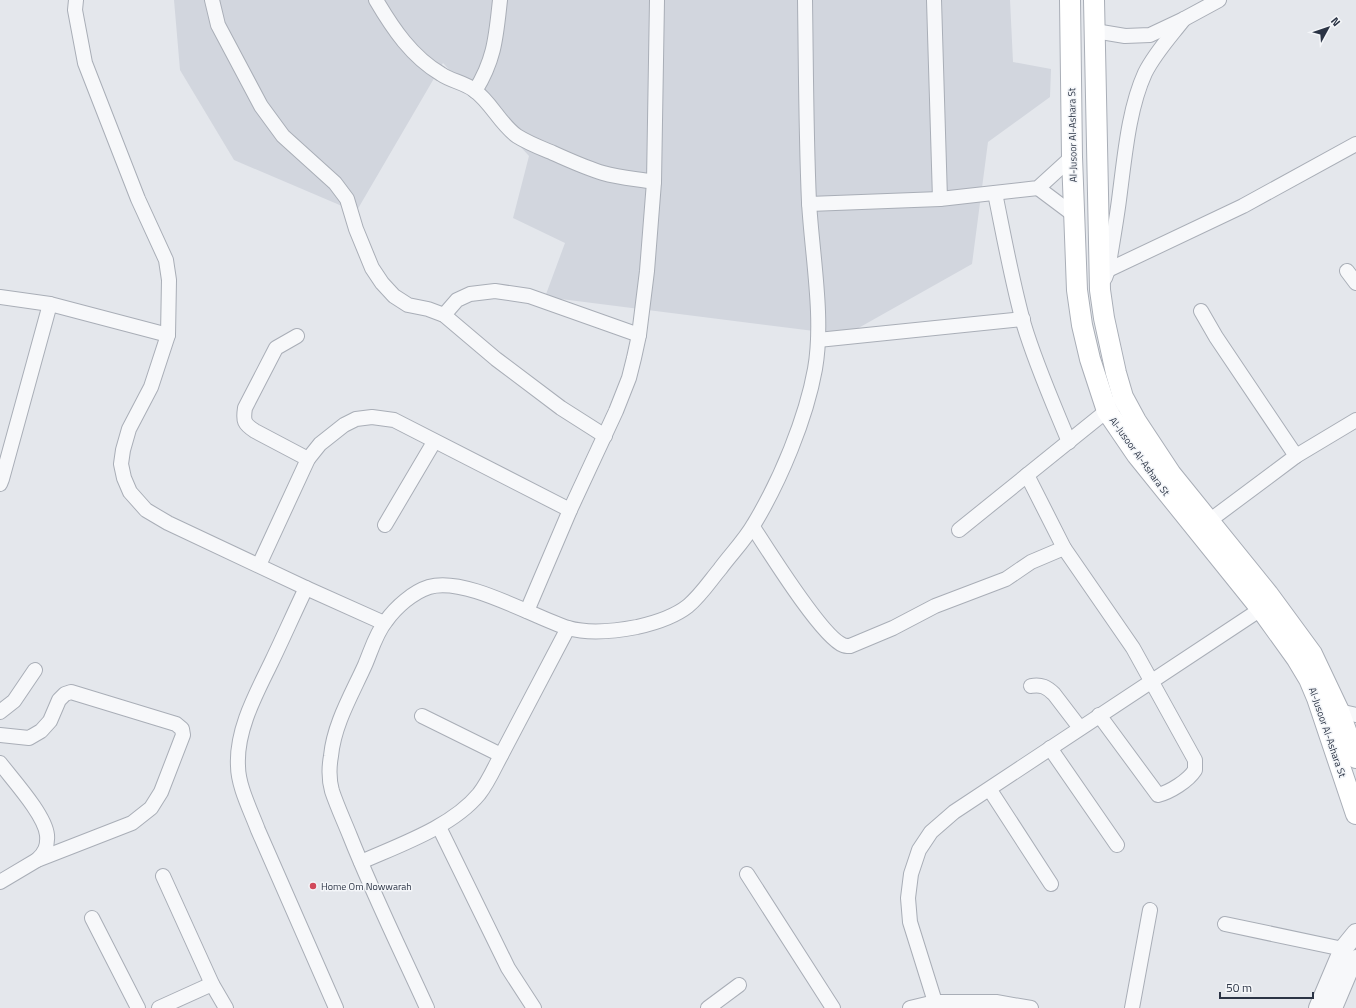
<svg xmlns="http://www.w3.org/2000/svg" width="1356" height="1008" font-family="'Titillium Web',sans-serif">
  <rect width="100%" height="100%" fill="#e4e7ec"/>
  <!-- built -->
  <polygon fill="#d2d6de" points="174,0 1010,0 1013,62 1051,69 1050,97 988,142 972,264 846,335 545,297 565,243 513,218 529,156 443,63 356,212 234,160 180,70"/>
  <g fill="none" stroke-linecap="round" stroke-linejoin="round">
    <defs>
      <g id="minor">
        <polyline points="76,0 75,10 85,63 138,199 166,260 169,280 168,335 151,387 129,429 123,450 121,464 124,478 130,492 146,510 168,523 306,588 384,623"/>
        <polyline points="212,0 218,25 261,106 283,136 335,183 347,199 356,229 372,268 382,283 394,296 408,305 428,309 444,315 496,359 561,408 605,436"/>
        <path d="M376,0c17,29 36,57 65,74 10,7 22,8 33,16 17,12 26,34 43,46 11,7 24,12 36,17 16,7 33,15 50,20 17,5 35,6 51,9"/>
        <polyline points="934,0 940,199"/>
        <polyline points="1095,31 1125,36 1150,35 1184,19 1219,0"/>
        <path d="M475,91c20,-32 21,-55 25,-91"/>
        <polyline points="1038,188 1074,215"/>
        <path d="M995,193c9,44 17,89 29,132 12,40 29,78 45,117"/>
        <polyline points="809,204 940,199 1038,188 1072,157"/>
        <polyline points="1108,270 1243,206 1356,144"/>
        <polyline points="1347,271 1356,283"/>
        <path d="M1105,278l3,-8c4,-26 9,-52 12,-78 5,-38 9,-84 25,-119 10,-20 25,-36 39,-54"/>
        <polyline points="0,297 50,304 168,335"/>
        <polyline points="1201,311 1216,337 1296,456"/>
        <polyline points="444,315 457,300 470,294 495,291 529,296 639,335"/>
        <path d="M297,336l-21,12 -31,60c-2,13 -1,16 10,23l53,28"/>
        <polyline points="818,340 1023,319"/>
        <path d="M1027,475l37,73 69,100 62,112v10c-7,11 -25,22 -37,25l-59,-80"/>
        <polyline points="0,484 2,479 50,304"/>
        <polyline points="1209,521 1296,456 1356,420"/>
        <polyline points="385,525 434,442"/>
        <path d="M753,527c15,23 69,110 90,118 2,1 5,1 7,1l43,-18 42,-22 71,-27 25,-17 33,-14"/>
        <polyline points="959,530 1114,405"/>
        <polyline points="259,565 308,459 320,444 344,425 356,419 372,417 394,420 570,510"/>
        <path d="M306,588c-12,25 -23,50 -35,75 -15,31 -35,67 -33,103 0,20 13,45 20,64l78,178"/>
        <polyline points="527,611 570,510 616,411 629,378 634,358 639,335 647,271 654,182 657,0"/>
        <path d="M1031,686c10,-2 16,1 23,8l26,34"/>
        <polyline points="1339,711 1356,715"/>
        <polyline points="0,712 14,701 35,670"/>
        <polyline points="422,716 501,755"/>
        <polyline points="0,735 29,738 41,731 50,721 59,700 65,694 71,692 176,724 182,729 183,735 161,792 151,808 132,823 37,860 0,882"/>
        <polyline points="1050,748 1117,845"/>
        <path d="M0,763c13,17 45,52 47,72 1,11 -2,18 -10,25"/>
        <polyline points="990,790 1051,884"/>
        <polyline points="439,827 508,968 534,1008"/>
        <path d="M361,862c38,-17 91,-35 118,-68 7,-9 12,-19 17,-29l72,-137"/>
        <polyline points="747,874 833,1008"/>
        <polyline points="163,876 212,984 226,1008"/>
        <polyline points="92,918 138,1008"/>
        <polyline points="1225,924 1343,949"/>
        <polyline points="935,1002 910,922 908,898 911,874 919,850 931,832 954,812 1261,609"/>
        <polyline points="159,1008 212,984"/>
        <path d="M427,1008c-26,-57 -54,-114 -77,-172 -6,-15 -13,-30 -18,-45 -3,-11 -3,-24 -1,-35 3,-32 21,-62 34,-91 6,-14 11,-32 21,-44 10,-14 27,-29 43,-34 36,-11 104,30 139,41 21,6 48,3 69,-1 18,-4 37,-10 51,-21 13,-11 22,-25 32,-37 11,-15 25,-29 34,-45 26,-43 52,-105 61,-155 9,-51 -3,-114 -6,-167 -3,-67 -3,-135 -4,-202"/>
        <polyline points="708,1008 739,985"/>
        <polyline points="910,1008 935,1002 996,1002 1031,1008"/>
        <polyline points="1132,1008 1150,910"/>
      </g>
      <g id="tertiary">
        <polyline points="1318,1008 1343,949 1356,933"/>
        <polyline points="1333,1008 1349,970 1356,959"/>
      </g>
      <g id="secondary">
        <polyline points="1070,0 1072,157 1077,290 1082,325 1090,359 1107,411 1137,455 1261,609 1297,659 1309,679 1317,698 1356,814"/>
        <polyline points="1094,0 1100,290 1104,318 1116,373 1123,397 1136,421 1171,474 1268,594 1312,654 1339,711 1356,758"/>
      </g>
    </defs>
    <!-- minor casing -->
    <use href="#minor" stroke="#a9aeb7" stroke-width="16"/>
    <!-- tertiary casing -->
    <use href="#tertiary" stroke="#a9aeb7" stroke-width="20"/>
    <!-- secondary casing -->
    <use href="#secondary" stroke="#a9aeb7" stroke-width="22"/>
    <!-- minor -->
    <use href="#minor" stroke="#f7f8fa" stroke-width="14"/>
    <!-- tertiary -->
    <use href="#tertiary" stroke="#f7f8fa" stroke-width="18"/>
    <!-- secondary -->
    <use href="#secondary" stroke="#fff" stroke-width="20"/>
  </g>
  <!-- markers -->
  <circle fill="#d1495b" stroke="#f4f6f9" stroke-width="1.5" cx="313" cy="886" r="4"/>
  <g text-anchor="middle" stroke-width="3" stroke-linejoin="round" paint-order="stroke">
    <!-- street labels -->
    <g font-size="10" fill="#2b3445" stroke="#f4f6f9">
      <text transform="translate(1072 135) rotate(-91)" y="4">Al-Jusoor Al-Ashara St</text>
      <text transform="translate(1140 456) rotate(54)" y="4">Al-Jusoor Al-Ashara St</text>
      <text transform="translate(1328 732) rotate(71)" y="4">Al-Jusoor Al-Ashara St</text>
    </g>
    <!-- poi labels -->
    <g font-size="10" fill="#2b3445" stroke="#f4f6f9" text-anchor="start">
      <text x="321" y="890">Home Om Nowwarah</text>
    </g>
  </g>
  <!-- north arrow -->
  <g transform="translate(1328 28) rotate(50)" stroke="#f4f6f9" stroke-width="3" paint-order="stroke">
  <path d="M0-3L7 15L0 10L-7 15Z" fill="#2b3445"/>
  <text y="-6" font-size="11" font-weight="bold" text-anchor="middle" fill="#2b3445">N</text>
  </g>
  <!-- scale -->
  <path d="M1220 992v6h93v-6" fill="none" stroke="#2b3445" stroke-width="2"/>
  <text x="1226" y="992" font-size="12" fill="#2b3445" stroke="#f4f6f9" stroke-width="3" paint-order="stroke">50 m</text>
</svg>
